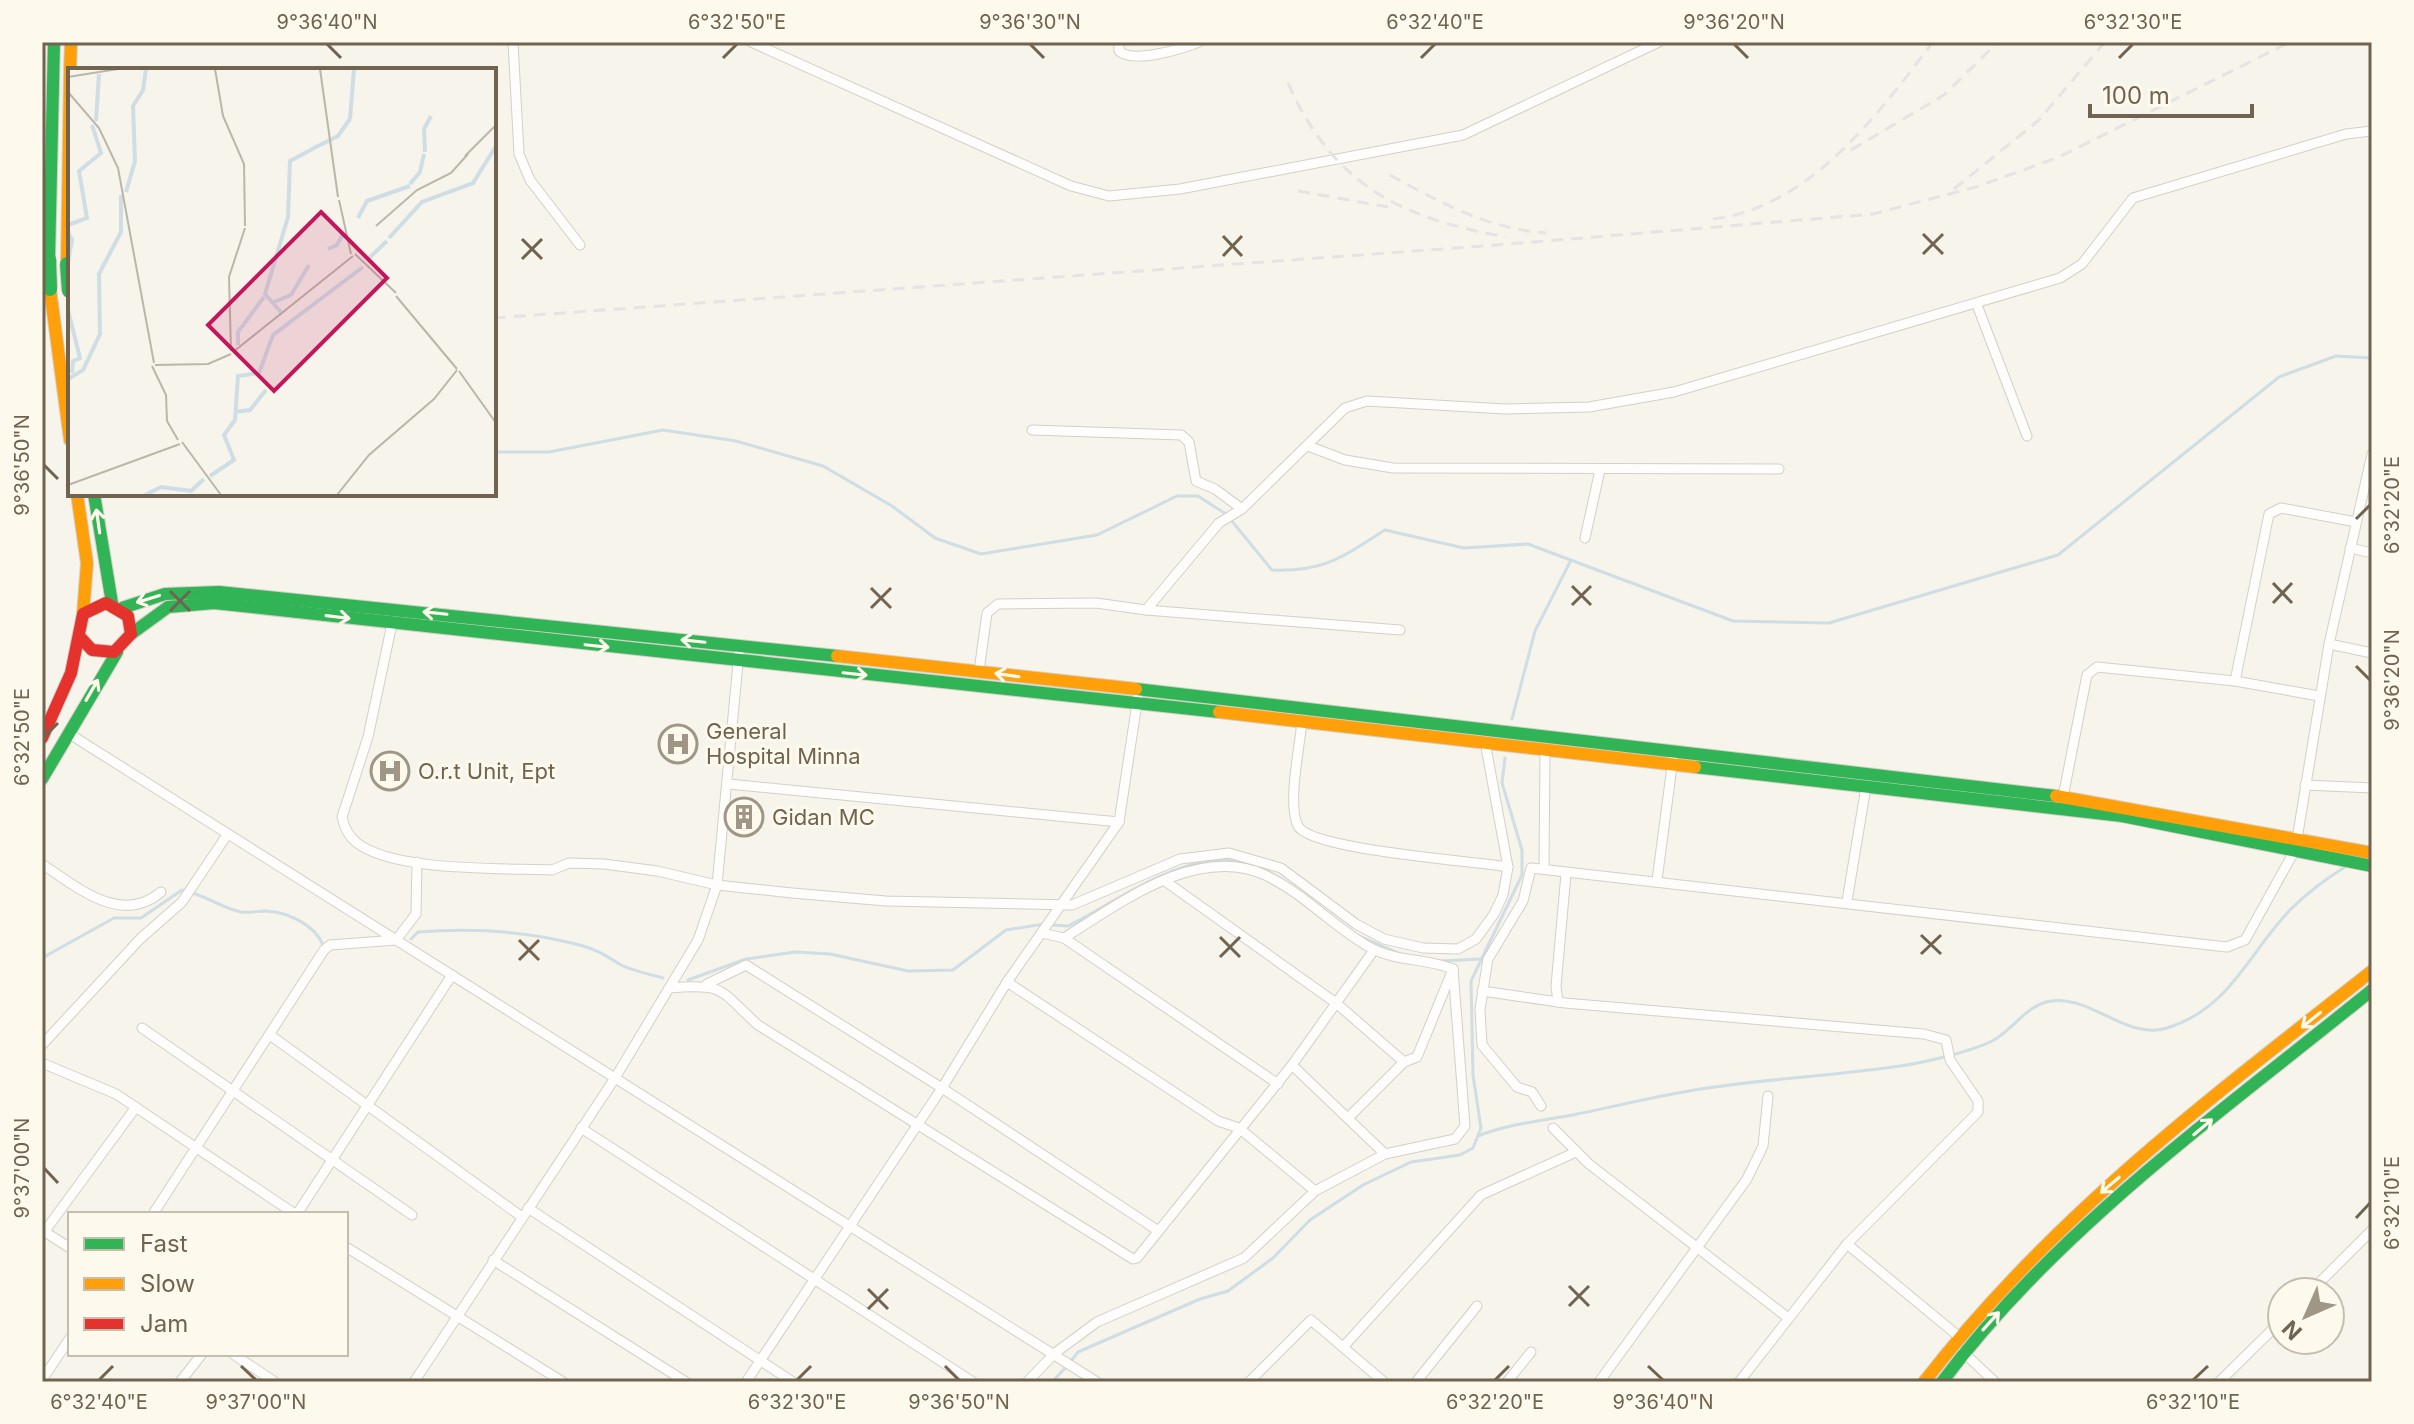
<svg xmlns="http://www.w3.org/2000/svg" width="2414" height="1424" font-family="Inter,sans-serif">
  <rect width="100%" height="100%" fill="#f6f4eb"/>
  <g fill="none" stroke-linecap="round" stroke-linejoin="round">
    <!-- stream -->
    <g stroke="#cfdde4" stroke-width="3">
      <polyline points="494,452 549,452 663,430 736,441 823,466 892,506 935,538 981,554 1097,535 1177,496 1198,496 1226,514"/>
      <path d="M1231,520l41,50c53,2 70,-13 113,-40l79,18 64,-4 205,77 96,2 229,-68 221,-178 57,-21 36,2"/>
      <polyline points="1512,719 1535,631 1571,560"/>
      <path d="M1051,925l17,1c62,-30 139,-97 209,-49"/>
      <polyline points="1357,935 1398,953"/>
      <path d="M411,939l7,-7c55,-4 112,-1 165,14 15,4 25,11 38,19 12,6 28,9 42,13"/>
      <path d="M42,958l72,-40h27l41,-28c21,4 40,18 59,22 8,1 17,-1 25,-1 22,1 49,14 57,34"/>
      <polyline points="1440,961 1481,959"/>
      <polyline points="688,980 746,959 795,952 830,954 908,971 953,970 1006,930 1044,924"/>
      <path d="M1478,1136c32,-13 65,-15 99,-22 41,-8 83,-19 124,-25 64,-10 129,-13 192,-22 26,-3 77,-15 99,-26 20,-10 32,-33 54,-39 42,-11 78,39 121,26 64,-20 81,-75 124,-119 17,-17 36,-31 57,-44"/>
      <polyline points="1071,1361 1078,1352 1200,1299 1228,1291 1273,1258 1310,1220 1363,1185 1411,1162 1460,1155 1473,1148 1481,1128 1473,1075 1471,981 1522,875 1522,850 1502,783 1505,758"/>
      <polyline points="1052,1382 1066,1367"/>
    </g>
    <defs>
      <g id="street">
        <polyline points="513,42 519,154 530,180 580,245"/>
        <polyline points="751,42 1071,186 1109,196 1180,189 1463,135 1659,42"/>
        <path d="M1119,42v9c14,13 63,-2 80,-9"/>
        <polyline points="1977,305 2027,436"/>
        <polyline points="1032,430 1181,435 1189,442 1196,481 1215,489 1242,509"/>
        <polyline points="1308,446 1345,460 1393,468 1779,469"/>
        <polyline points="1585,538 1600,470"/>
        <polyline points="2350,548 2372,553"/>
        <polyline points="1146,610 1219,523 1242,509 1345,408 1367,401 1505,409 1589,407 1674,392 2060,278 2082,264 2133,198 2346,134 2372,131"/>
        <path d="M392,624l-24,113 -26,80c2,10 6,19 15,26 38,29 146,25 195,27l17,-7 35,1 53,7 60,14 75,8 94,8 186,4 108,-46 49,-6 52,15 75,56 28,15 39,9 35,1 18,-10 18,-25 9,-19 5,-28 -23,-125"/>
        <polyline points="2329,644 2372,653"/>
        <polyline points="979,671 987,613 998,604 1096,603 1146,610 1400,630"/>
        <polyline points="2235,681 2269,514 2281,508 2356,522"/>
        <path d="M1302,721c-2,25 -15,83 -4,105 12,24 177,35 210,41"/>
        <polyline points="68,733 1097,1382"/>
        <polyline points="729,784 1119,822"/>
        <polyline points="2305,785 2372,788"/>
        <polyline points="2063,797 2087,675 2097,667 2235,681 2319,696"/>
        <polyline points="2297,839 2329,644 2372,454"/>
        <path d="M42,864c35,23 79,62 119,28"/>
        <polyline points="1544,869 1545,750"/>
        <polyline points="1657,880 1673,759"/>
        <polyline points="1165,881 1336,1003 1404,1062"/>
        <polyline points="1847,901 1866,787"/>
        <polyline points="1042,933 1064,938 1278,1084"/>
        <path d="M1064,938c56,-35 133,-94 201,-63 39,18 69,53 106,73 26,14 56,10 82,21"/>
        <polyline points="1007,982 1218,1121 1239,1128 1315,1191"/>
        <polyline points="707,984 746,965 942,1088 1157,1230"/>
        <path d="M669,988c57,-5 49,1 89,37l375,234 4,-1 155,-193 82,-115"/>
        <polyline points="1482,991 1565,1003 1924,1034 1946,1040 1950,1060 1978,1101 1978,1112 1847,1244 1739,1382"/>
        <polyline points="1558,1002 1556,986 1566,874"/>
        <polyline points="142,1028 412,1215"/>
        <polyline points="270,1035 522,1217"/>
        <polyline points="42,1045 140,939 182,902 227,835"/>
        <polyline points="42,1063 116,1094 295,1214"/>
        <polyline points="1292,1065 1385,1154"/>
        <polyline points="1541,1106 1532,1092 1517,1087 1482,1045 1480,1009 1488,959 1523,901 1531,868 2227,947 2245,940 2295,850"/>
        <polyline points="1348,1118 1404,1062 1417,1057 1453,969"/>
        <polyline points="581,1128 973,1382"/>
        <polyline points="1553,1128 1589,1164 1787,1317"/>
        <polyline points="528,1208 793,1382"/>
        <polyline points="153,1214 324,950 330,945 396,940 416,914 417,862"/>
        <polyline points="297,1214 452,975"/>
        <polyline points="42,1230 70,1248"/>
        <polyline points="42,1235 136,1107"/>
        <polyline points="1847,1244 1957,1335"/>
        <polyline points="346,1247 563,1382"/>
        <polyline points="493,1260 686,1382"/>
        <polyline points="2310,1292 2372,1230"/>
        <polyline points="1345,1345 1481,1195 1576,1152"/>
        <polyline points="1963,1352 1995,1382"/>
        <polyline points="233,1354 275,1382"/>
        <polyline points="42,1380 70,1338"/>
        <polyline points="180,1382 202,1354"/>
        <polyline points="414,1382 615,1078 698,940 717,885 739,653"/>
        <polyline points="746,1382 942,1088 1007,982 1119,822 1139,690"/>
        <polyline points="1027,1382 1055,1353 1097,1322 1244,1258 1315,1191 1385,1154 1455,1139 1465,1126 1453,969"/>
        <polyline points="1249,1382 1311,1320 1384,1382"/>
        <polyline points="1416,1382 1477,1306"/>
        <polyline points="1507,1382 1531,1352"/>
        <polyline points="1599,1382 1747,1179 1763,1146 1768,1096"/>
        <polyline points="2219,1382 2282,1320"/>
      </g>
      <g id="fast">
        <polyline points="49,259 54,42"/>
        <polyline points="94,494 112,603"/>
        <polyline points="122,608 165,594 219,592 837,656"/>
        <polyline points="131,634 168,607 214,603 1219,712"/>
        <polyline points="1136,689 2056,796"/>
        <polyline points="1695,767 2122,816 2372,866"/>
        <polyline points="42,779 117,652"/>
        <path d="M1942,1382c116,-155 281,-271 430,-392"/>
      </g>
      <g id="slow">
        <polyline points="70,70 71,42"/>
        <polyline points="67,264 70,74"/>
        <polyline points="50,289 70,440"/>
        <polyline points="77,494 87,563 83,614"/>
        <polyline points="837,656 1136,689"/>
        <polyline points="1219,712 1695,767"/>
        <polyline points="2056,796 2372,853"/>
        <path d="M1924,1382c130,-167 283,-281 448,-411"/>
      </g>
      <polyline id="jam" points="42,738 71,673 83,614 106,603 128,616 131,634 114,652 92,650 80,637"/>
    </defs>
    <!-- street casing -->
    <use href="#street" stroke="#d3d0c8" stroke-width="11"/>
    <!-- fast casing -->
    <use href="#fast" stroke="#d3cfc7" stroke-width="14"/>
    <!-- slow casing -->
    <use href="#slow" stroke="#d3cfc7" stroke-width="14"/>
    <!-- jam casing -->
    <use href="#jam" stroke="#d3cfc7" stroke-width="14"/>
    <!-- street -->
    <use href="#street" stroke="#fefdfc" stroke-width="9"/>
    <!-- fast -->
    <use href="#fast" stroke="#30b455" stroke-width="12"/>
    <!-- slow -->
    <use href="#slow" stroke="#ff9f0a" stroke-width="12"/>
    <!-- jam -->
    <use href="#jam" stroke="#e5322d" stroke-width="12"/>
    <!-- rail -->
    <g stroke="#e5e3e4" stroke-width="3" stroke-dasharray="12 8" stroke-linecap="butt">
      <path d="M1288,83c45,102 112,135 218,154"/>
      <polyline points="1851,150 1944,95 1998,42"/>
      <path d="M1390,175c49,27 98,54 156,58"/>
      <polyline points="1954,189 2039,120 2105,42"/>
      <polyline points="1298,191 1388,207"/>
      <path d="M1713,219c98,-12 165,-105 220,-177"/>
      <polyline points="42,269 70,275"/>
      <polyline points="494,318 1497,245 1873,214 1976,187 2059,157 2290,42"/>
    </g>
    <defs>
      <g id="fast-bridge">
        <polyline points="49,259 50,289"/>
        <polyline points="67,264 69,291"/>
      </g>
    </defs>
    <!-- fast-bridge casing -->
    <use href="#fast-bridge" stroke="#d4d0c7" stroke-width="16" stroke-linecap="butt"/>
    <!-- fast-bridge -->
    <use href="#fast-bridge" stroke="#30b455" stroke-width="14"/>
  </g>
  <!-- one-way arrows -->
  <defs><path id="oneway-shaft" d="M-6 0H5M1.5-3L5.5 0L1.5 3" fill="none" stroke-width="1.6" stroke-linecap="round" stroke-linejoin="round" transform="scale(2)"/></defs>
  <g stroke="#fdfaed">
    <use href="#oneway-shaft" transform="translate(98 521) rotate(-98)"/>
    <use href="#oneway-shaft" transform="translate(148 599) rotate(163)"/>
    <use href="#oneway-shaft" transform="translate(435 613) rotate(-174)"/>
    <use href="#oneway-shaft" transform="translate(338 617) rotate(7)"/>
    <use href="#oneway-shaft" transform="translate(693 641) rotate(-174)"/>
    <use href="#oneway-shaft" transform="translate(597 646) rotate(6)"/>
    <use href="#oneway-shaft" transform="translate(855 674) rotate(6)"/>
    <use href="#oneway-shaft" transform="translate(1007 675) rotate(-172)"/>
    <use href="#oneway-shaft" transform="translate(92 690) rotate(-60)"/>
    <use href="#oneway-shaft" transform="translate(2311 1020) rotate(141)"/>
    <use href="#oneway-shaft" transform="translate(2203 1127) rotate(-40)"/>
    <use href="#oneway-shaft" transform="translate(2110 1185) rotate(140)"/>
    <use href="#oneway-shaft" transform="translate(1991 1321) rotate(-48)"/>
  </g>
  <!-- ticks -->
  <path fill="none" stroke="#70634f" stroke-width="3" d="M327,44l14,14M1030,44l14,14M1734,44l14,14M723,58l14,-14M1421,58l14,-14M2119,58l14,-14M1923,234l20,20M1223,236l19,20M522,239l20,20M1923,254l20,-20M1223,256l19,-20M522,259l20,-20M44,465l14,14M2356,519l14,-14M2273,583l19,20M1572,586l19,19M871,588l20,20M170,591l20,20M2273,603l19,-20M1572,605l19,-19M871,608l20,-20M170,611l20,-20M2356,666l14,14M44,737l14,-14M1921,935l20,19M1220,937l20,20M519,940l20,20M1921,954l20,-19M1220,957l20,-20M519,960l20,-20M44,1168l14,15M2356,1218l14,-15M1569,1286l20,20M868,1289l20,20M1569,1306l20,-20M868,1309l20,-20M241,1366l15,14M945,1366l14,14M1648,1366l15,14M99,1380l14,-14M797,1380l14,-14M1495,1380l14,-14M2193,1380l15,-14"/>
  <!-- icons -->
  <defs>
    <symbol id="hospital-ring" viewBox="-11 -11 22 22"><circle r="9.5" fill="#fdfaed" stroke="#9f9686" stroke-width="1.5"/><path d="M-5-5h3v3.5h4V-5h3V5h-3V1.5h-4V5h-3Z" fill="#9f9686"/></symbol>
    <symbol id="building-ring" viewBox="-11 -11 22 22"><circle r="9.5" fill="#fdfaed" stroke="#9f9686" stroke-width="1.5"/><path d="M-4-6H4V6H1V3H-1V6H-4ZM-2.5-4.3h1.7v1.8h-1.7ZM.8-4.3h1.7v1.8H.8ZM-2.5-1h1.7V.8h-1.7ZM.8-1h1.7V.8H.8Z" fill="#9f9686"/></symbol>
  </defs>
  <g fill-rule="evenodd">
    <use href="#hospital-ring" x="656" y="722" width="44" height="44"/>
    <use href="#hospital-ring" x="368" y="749" width="44" height="44"/>
    <use href="#building-ring" x="722" y="795" width="44" height="44"/>
  </g>
  <g text-anchor="middle" stroke-width="6" stroke-linejoin="round" paint-order="stroke">
    <!-- poi labels -->
    <g font-size="22" fill="#70634f" stroke="#fdfaed" text-anchor="start">
      <text x="706" y="739">General<tspan x="706" dy="25">Hospital Minna</tspan></text>
      <text x="418" y="779">O.r.t Unit, Ept</text>
      <text x="772" y="825">Gidan MC</text>
    </g>
  </g>
  <!-- overview -->
  <g transform="translate(68 68)">
    <rect width="428" height="428" fill="#f6f4eb"/>
    <path fill="none" stroke="#cfdde4" stroke-width="4" d="M282,51l4,-50M28,53l3,-47M248,79l22,-11 12,-17M357,84l-1,-23 7,-13M342,116l10,-12 4,-18M58,124l9,-31 -2,-55 10,-16 3,-21M290,150l9,-17 43,-15M0,157l19,-7 -8,-47 22,-18 -9,-28M0,164l4,8 -4,22M321,170l33,-36 51,-19 23,-37M260,181l9,-4 7,-13M299,192l20,-19M206,234l17,-7 18,-30M0,242l12,48 -7,3 -1,12M213,244l-16,-18 23,-77 2,-56 26,-14M170,277v-13l26,-35M0,311l15,-9 17,-36 -1,-60 22,-42v-37M166,344l16,-2 16,-20M142,408l24,-16 -10,-25 11,-15 3,-44 21,-3 14,-38 90,-68M77,427l16,-8 30,4 13,-12"/>
    <path fill="none" stroke="#bcb6a8" stroke-width="2" d="M147,1l8,47 21,48 1,62M252,1l18,128M0,9l50,-8M0,24l31,36 19,40 36,195M397,88l31,-31M271,132l12,54M308,158l41,-36 34,-17 17,-19M287,186l41,39M328,228l61,73M163,283l-2,-74 16,-49M165,284l120,-96M87,297l53,-1 23,-10M84,298l14,29 1,26 11,19M391,303l37,52M114,374l39,53M0,417l112,-41M269,427l32,-40 65,-56 23,-29"/>
    <path fill="#c2185b" fill-opacity="0.15" stroke="#c2185b" stroke-width="4" d="M253,144l66,66 -113,113 -66,-66z"/>
    <rect width="428" height="428" fill="none" stroke="#70634f" stroke-width="4"/>
  </g>
  <!-- border -->
  <rect width="2414" height="1424" fill="none" stroke="#fdfaed" stroke-width="88"/>
  <!-- legend -->
  <rect x="68" y="1212" width="280" height="144" fill="#fdfaed" stroke="#c5beae" stroke-width="2"/>
  <rect x="84" y="1238" width="40" height="12" fill="#30b455" stroke="#c5beae" stroke-width="2"/>
  <text x="140" y="1252" font-size="24" fill="#70634f">Fast</text>
  <rect x="84" y="1278" width="40" height="12" fill="#ff9f0a" stroke="#c5beae" stroke-width="2"/>
  <text x="140" y="1292" font-size="24" fill="#70634f">Slow</text>
  <rect x="84" y="1318" width="40" height="12" fill="#e5322d" stroke="#c5beae" stroke-width="2"/>
  <text x="140" y="1332" font-size="24" fill="#70634f">Jam</text>
  <!-- north arrow -->
  <g transform="translate(2306 1316) rotate(225)"><circle r="38" fill="#fdfaed" stroke="#c5beae" stroke-width="2"/>
  <path d="M0-6L14 30L0 20L-14 30Z" fill="#9f9686"/>
  <text y="-12" font-size="22" font-weight="bold" text-anchor="middle" fill="#70634f">N</text>
  </g>
  <!-- scale -->
  <path d="M2090 104v12h162v-12" fill="none" stroke="#70634f" stroke-width="4"/>
  <text x="2102" y="104" font-size="24" fill="#70634f" stroke="#fdfaed" stroke-width="6" paint-order="stroke">100 m</text>
  <rect x="44" y="44" width="2326" height="1336" fill="none" stroke="#70634f" stroke-width="3"/>
  <g font-size="20" text-anchor="middle" fill="#70634f">
    <text x="327" y="29">9°36'40"N</text>
    <text x="737" y="29">6°32'50"E</text>
    <text x="1030" y="29">9°36'30"N</text>
    <text x="1435" y="29">6°32'40"E</text>
    <text x="1734" y="29">9°36'20"N</text>
    <text x="2133" y="29">6°32'30"E</text>
    <text transform="translate(22 465) rotate(-90)" y="7">9°36'50"N</text>
    <text transform="translate(2392 505) rotate(-90)" y="7">6°32'20"E</text>
    <text transform="translate(2392 680) rotate(-90)" y="7">9°36'20"N</text>
    <text transform="translate(22 737) rotate(-90)" y="7">6°32'50"E</text>
    <text transform="translate(22 1168) rotate(-90)" y="7">9°37'00"N</text>
    <text transform="translate(2392 1203) rotate(-90)" y="7">6°32'10"E</text>
    <text x="99" y="1409">6°32'40"E</text>
    <text x="256" y="1409">9°37'00"N</text>
    <text x="797" y="1409">6°32'30"E</text>
    <text x="959" y="1409">9°36'50"N</text>
    <text x="1495" y="1409">6°32'20"E</text>
    <text x="1663" y="1409">9°36'40"N</text>
    <text x="2193" y="1409">6°32'10"E</text>
  </g>
</svg>
